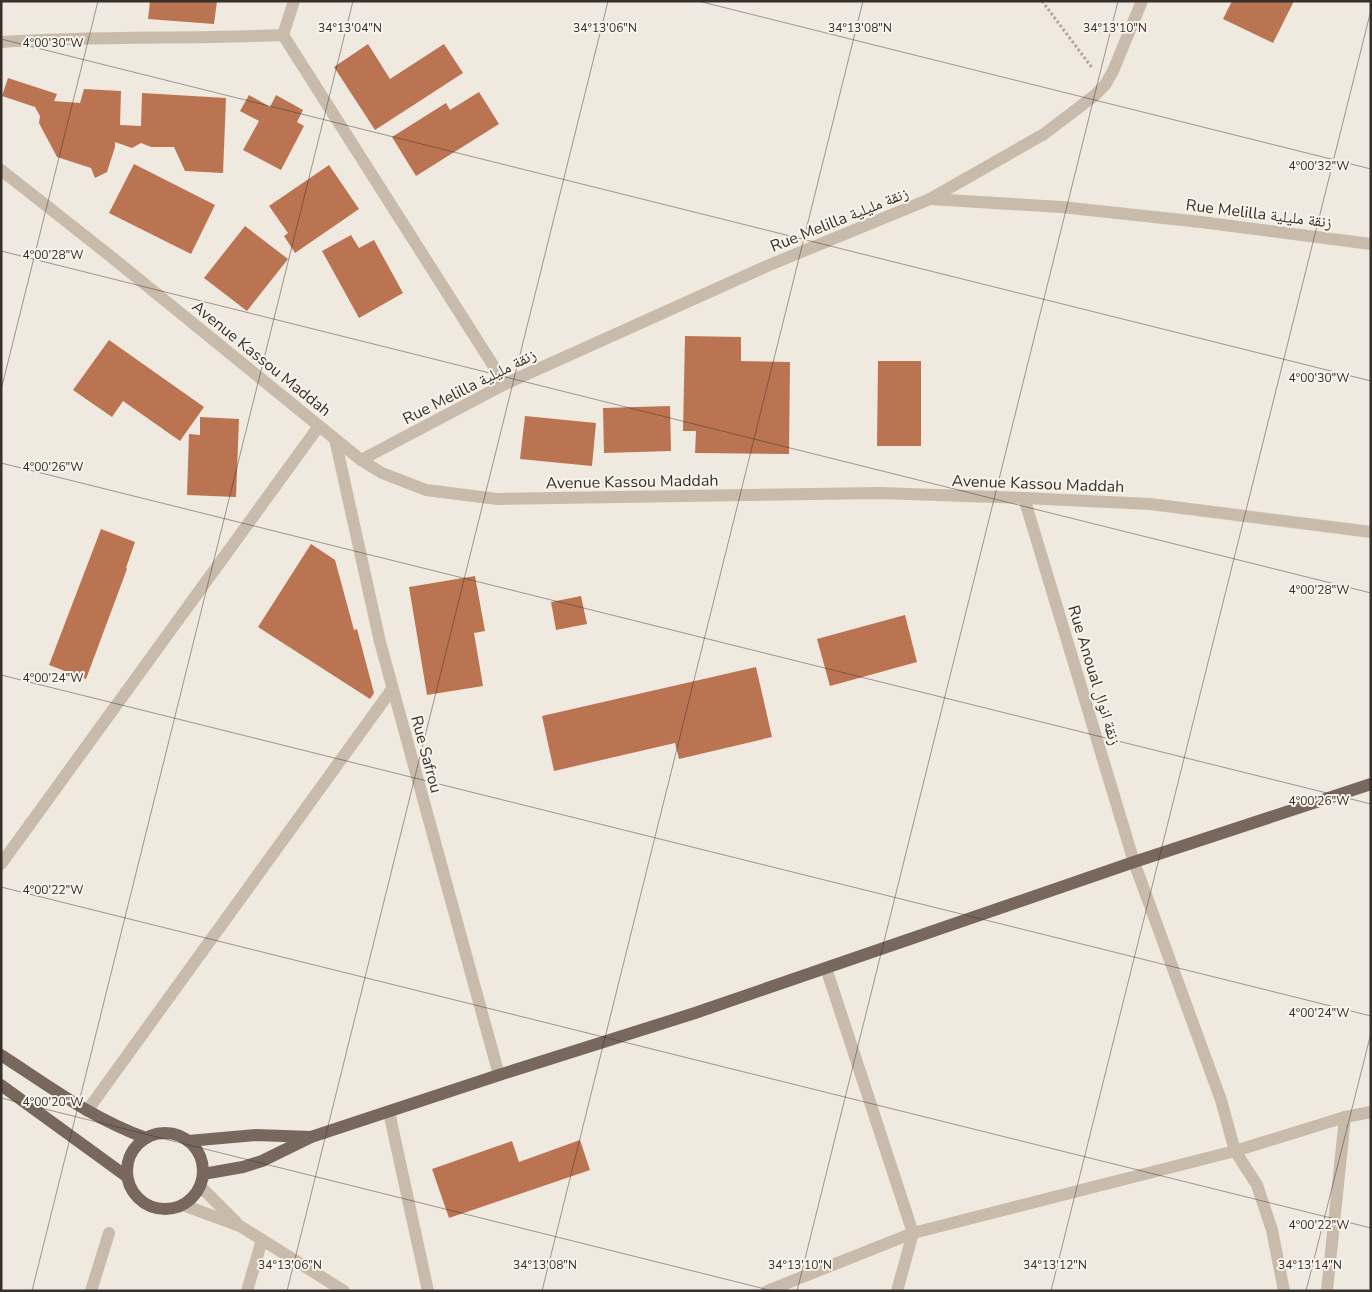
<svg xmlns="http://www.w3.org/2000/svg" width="1372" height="1292" font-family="'Nunito Sans','Noto Naskh Arabic',sans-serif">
  <rect width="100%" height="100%" fill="#f0e9df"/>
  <!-- building -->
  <g fill="#bb7452">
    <polygon points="150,1 217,1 214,24 148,19"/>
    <polygon points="1232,1 1294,1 1273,43 1223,19"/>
    <polygon points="368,44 390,79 444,44 463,73 375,130 334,67"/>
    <polygon points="8,78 57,94 54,101 80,103 84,89 121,91 120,125 141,126 142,93 226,98 223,173 185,171 174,147 151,147 141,143 132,148 115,142 115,147 107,172 95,178 91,168 57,157 39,123 40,116 35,107 2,96"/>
    <polygon points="479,92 499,124 416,176 392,137 446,103 450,110"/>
    <polygon points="249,95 270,107 276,95 303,110 297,122 304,126 281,170 243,150 259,121 240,111"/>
    <polygon points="134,164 215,205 191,254 109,213"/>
    <polygon points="329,165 359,209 295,253 284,236 288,233 269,206"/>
    <polygon points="245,226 288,259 247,311 204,278"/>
    <polygon points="351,235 359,248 374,240 403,293 359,318 322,251"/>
    <polygon points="685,336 741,337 741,361 790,362 789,454 695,453 696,431 683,431"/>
    <polygon points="109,340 204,407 180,441 123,401 112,417 73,390"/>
    <polygon points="878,361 921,361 921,446 877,446"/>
    <polygon points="670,406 671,451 604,453 603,408"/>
    <polygon points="525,416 596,423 592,466 520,459"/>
    <polygon points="200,417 239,419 236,497 187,495 189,434 200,435"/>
    <polygon points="101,529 135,542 126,568 127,569 86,679 49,665"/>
    <polygon points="311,544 335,560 354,630 357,629 374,693 370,699 258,627"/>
    <polygon points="475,576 485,631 474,633 483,686 427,695 409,587"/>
    <polygon points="581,596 587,624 556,630 551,602"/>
    <polygon points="905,615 917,662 830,686 817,639"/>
    <polygon points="756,667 772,737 679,759 675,743 554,771 542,716"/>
    <polygon points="580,1140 590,1170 449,1218 432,1169 512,1141 519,1162"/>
  </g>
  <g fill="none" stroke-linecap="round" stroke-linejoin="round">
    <!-- path -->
    <polyline stroke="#b3a596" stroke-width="3" stroke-dasharray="2.5 2.5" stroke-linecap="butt" points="1042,1 1093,69"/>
    <!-- service -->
    <polyline stroke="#c8bbab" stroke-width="12" points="1327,1291 1345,1117"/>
    <!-- minor -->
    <g stroke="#c8bbab" stroke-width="12">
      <polyline points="294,1 283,35 505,384"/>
      <path d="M1,42c94,-6 188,-3 282,-7"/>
      <polyline points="1,170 109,255 361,460 382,473 426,490 497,499 879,493 1024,498 1150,504 1371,532"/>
      <polyline points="930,199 1044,134 1094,96 1105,85 1113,71 1142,1"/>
      <polyline points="335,439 380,642 499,1075"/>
      <polyline points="361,460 505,384 767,266 930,199 1061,207 1201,222 1371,244"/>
      <polyline points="1024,498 1134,862 1221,1100 1235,1151 1257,1185 1272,1230 1284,1291"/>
      <polyline points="1,864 319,426"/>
      <polyline points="826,968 913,1233 897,1291"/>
      <polyline points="87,1111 392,689"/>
      <polyline points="389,1112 428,1291"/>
      <polyline points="200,1186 236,1222"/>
      <polyline points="183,1205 240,1226 344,1291"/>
      <polyline points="91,1291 109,1233"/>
      <polyline points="247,1291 262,1240"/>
      <polyline points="767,1291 913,1233 1235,1151 1345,1117 1371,1112"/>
    </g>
    <!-- primary -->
    <g stroke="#77675c" stroke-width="12">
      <path d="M1,1055c48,31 90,63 145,83"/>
      <polyline points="1,1085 126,1176"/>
      <circle cx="165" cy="1171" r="38"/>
      <polyline points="188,1141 256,1135 311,1137"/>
      <polyline points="203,1174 243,1167 262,1161 311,1137 499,1075 695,1013 1134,862 1371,784"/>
    </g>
  </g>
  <!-- ticks -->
  <path fill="none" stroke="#362f2a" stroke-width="1" stroke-opacity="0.45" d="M698,1l673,168M1,39l1370,342M1,251l1370,342M1,390l97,-389M1,463l1370,341M1,675l1370,341M1,887l1370,341M1,1098l772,193M32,1291l321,-1290M287,1291l321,-1290M542,1291l321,-1290M797,1291l321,-1290M1051,1291l320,-1281M1306,1291l65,-258"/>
  <g text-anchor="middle" stroke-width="4" stroke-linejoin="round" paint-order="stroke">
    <!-- street labels -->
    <g font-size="16" fill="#362f2a" stroke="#f8f3eb">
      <text transform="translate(1259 213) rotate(7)" y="6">Rue Melilla زنقة مليلية</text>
      <text transform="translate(839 219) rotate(-22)" y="6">Rue Melilla زنقة مليلية</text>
      <text transform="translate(262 358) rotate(39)" y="6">Avenue Kassou Maddah</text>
      <text transform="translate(469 386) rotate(-27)" y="6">Rue Melilla زنقة مليلية</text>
      <text transform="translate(632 481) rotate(-1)" y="6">Avenue Kassou Maddah</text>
      <text transform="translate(1038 483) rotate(2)" y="6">Avenue Kassou Maddah</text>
      <text transform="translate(1095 675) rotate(73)" y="6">Rue Anoual زنقة انوال</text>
      <text transform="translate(427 754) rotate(75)" y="6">Rue Safrou</text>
    </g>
  </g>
  <g font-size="12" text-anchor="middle" fill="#362f2a" stroke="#f8f3eb" stroke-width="4" stroke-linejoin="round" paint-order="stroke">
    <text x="350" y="32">34°13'04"N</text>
    <text x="605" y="32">34°13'06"N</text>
    <text x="860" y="32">34°13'08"N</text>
    <text x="1115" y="32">34°13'10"N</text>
    <text x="53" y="47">4°00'30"W</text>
    <text x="1319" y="170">4°00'32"W</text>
    <text x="53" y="259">4°00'28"W</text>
    <text x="1319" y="382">4°00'30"W</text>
    <text x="53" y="471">4°00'26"W</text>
    <text x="1319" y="594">4°00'28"W</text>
    <text x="53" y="682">4°00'24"W</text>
    <text x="1319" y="805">4°00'26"W</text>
    <text x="53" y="894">4°00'22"W</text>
    <text x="1319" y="1017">4°00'24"W</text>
    <text x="53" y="1106">4°00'20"W</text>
    <text x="1319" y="1229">4°00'22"W</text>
    <text x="290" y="1269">34°13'06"N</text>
    <text x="545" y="1269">34°13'08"N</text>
    <text x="800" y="1269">34°13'10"N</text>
    <text x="1055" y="1269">34°13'12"N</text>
    <text x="1310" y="1269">34°13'14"N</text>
  </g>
  <!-- border -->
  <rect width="1372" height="1292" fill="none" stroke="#362f2a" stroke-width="5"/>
</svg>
